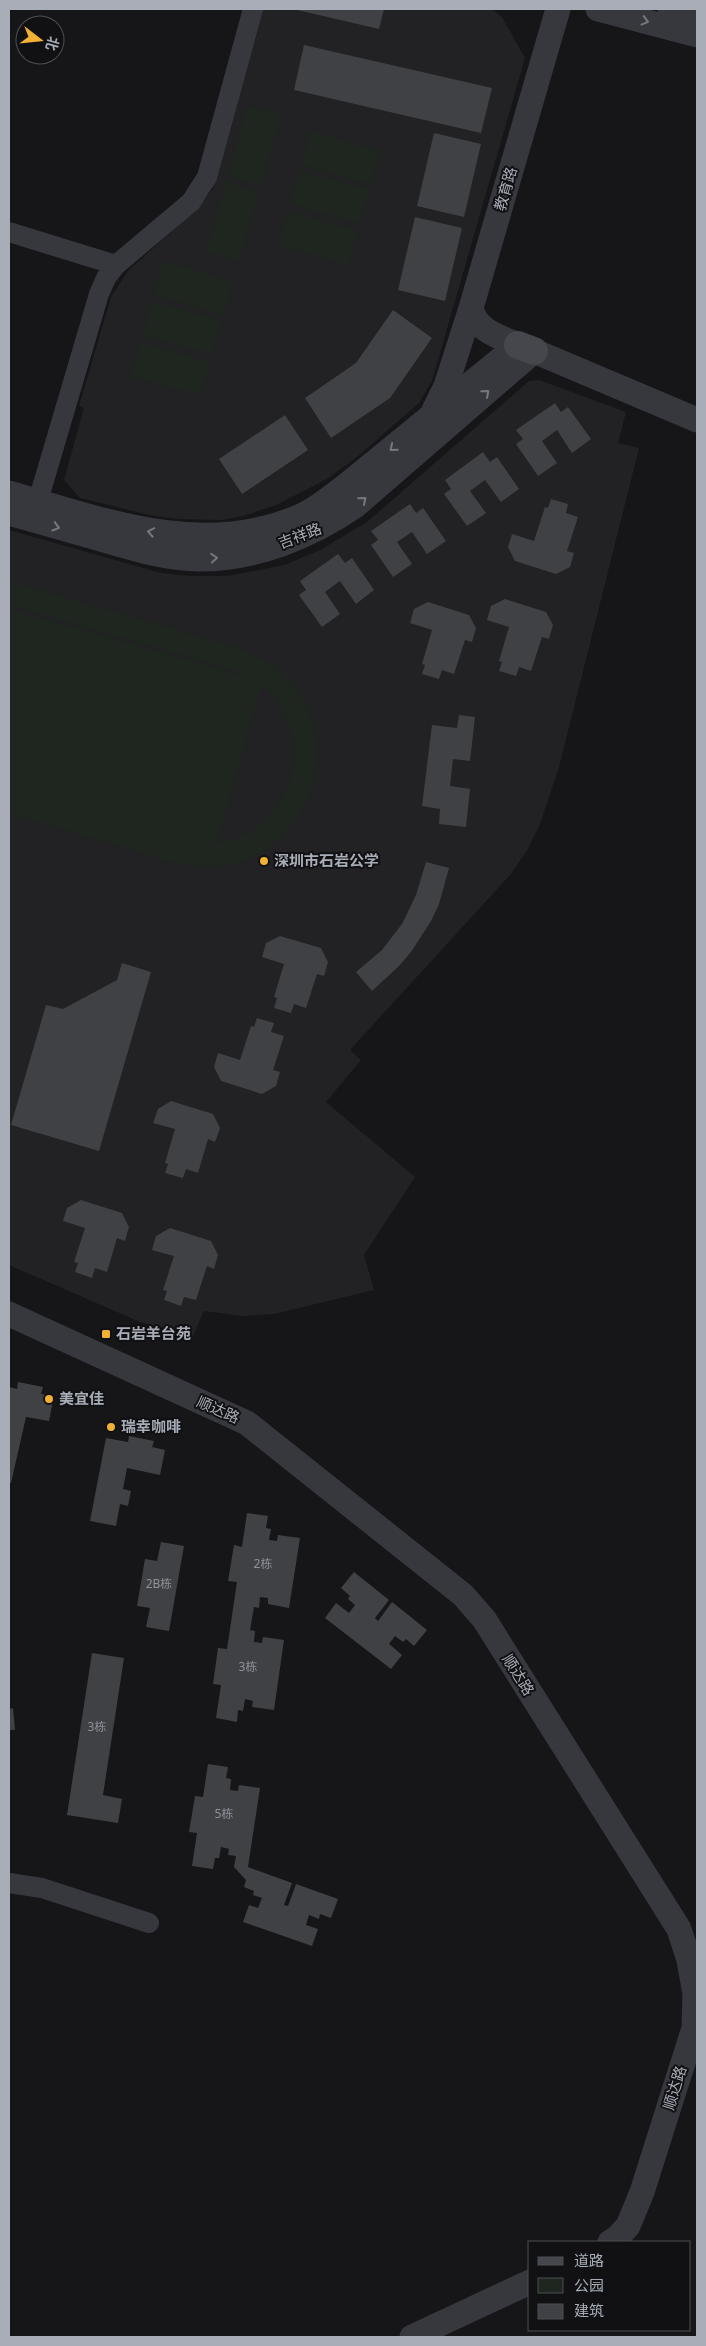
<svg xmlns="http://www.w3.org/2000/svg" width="706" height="2346" font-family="'Noto Sans','Noto Sans SC',sans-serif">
  <rect width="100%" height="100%" fill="#161618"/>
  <!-- built -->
  <g fill="#222225">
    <polygon points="262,9 492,9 502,17 525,58 432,381 419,403 357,457 327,479 276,505 243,516 223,520 177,519 149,515 80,498 64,480 84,408 79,406 111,297 128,271 199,207 212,190"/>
    <polygon points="539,380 626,412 618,443 639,448 559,767 540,824 528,849 511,874 350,1050 361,1060 326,1102 415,1177 364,1255 374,1290 274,1314 243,1316 204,1311 193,1336 140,1322 9,1265 9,530 161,573 191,576 228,576 284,565 320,550 367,522 529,381"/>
  </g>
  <!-- green -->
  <g fill="#1e261f" fill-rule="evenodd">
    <polygon points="247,106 281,115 261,185 228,176"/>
    <polygon points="311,131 380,151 371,184 301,165"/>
    <polygon points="300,171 369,190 360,224 290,204"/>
    <polygon points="226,182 259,192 239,261 206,252"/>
    <polygon points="288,212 357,231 348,265 278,245"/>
    <polygon points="163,261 233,281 223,315 154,295"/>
    <polygon points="152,301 222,321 212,354 143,335"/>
    <polygon points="140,342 210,362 200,395 131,376"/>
    <path d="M9,581l229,67c18,7 35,15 48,29 59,60 27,167 -54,187 -40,9 -80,-9 -118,-20 -35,-10 -70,-20 -105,-31v-204l238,68 -16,-8 -222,-64zM261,686c9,6 17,16 22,26 30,54 -5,122 -66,131z"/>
  </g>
  <!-- building -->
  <g fill="#404145">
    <polygon points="293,9 384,9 379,29"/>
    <polygon points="304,45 492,88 481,133 294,90"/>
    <polygon points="434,133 481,144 464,217 417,206"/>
    <polygon points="415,217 462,228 445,301 398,290"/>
    <polygon points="393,310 432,338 390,398 331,438 305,398 356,363"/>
    <polygon points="555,403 561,412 568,407 591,439 572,453 557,430 542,441 557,463 538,476 516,444 523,439 516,430"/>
    <polygon points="285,415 308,450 242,494 219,459"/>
    <polygon points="483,452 490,462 497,457 519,489 501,502 485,480 470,491 486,513 467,526 444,494 451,489 445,480"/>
    <polygon points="551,499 568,504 566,513 578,517 567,551 574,553 570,567 556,574 515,561 508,547 512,534 534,541 545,507 548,508"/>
    <polygon points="410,504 416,513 423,508 446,541 427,554 412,532 397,542 412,564 393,577 371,545 378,540 371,531"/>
    <polygon points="338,554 345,563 352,558 374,590 356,604 340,581 325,592 340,614 322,627 299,595 306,590 300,581"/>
    <polygon points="505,599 546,612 553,625 549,639 542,637 531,671 519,667 516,676 499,671 502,662 499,661 509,627 487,620 491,606"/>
    <polygon points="428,602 469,615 476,628 472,642 465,640 454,674 442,670 439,679 422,674 425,665 422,664 432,630 410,623 414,609"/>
    <polygon points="459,715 475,717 470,761 453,759 450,786 470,789 466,827 439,824 440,809 422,806 432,725 457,728"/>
    <polygon points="426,862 449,868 439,904 431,921 411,952 399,966 372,991 356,972 382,950 402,924 416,895"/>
    <polygon points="280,936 321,948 328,962 324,976 317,974 306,1008 294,1004 291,1013 274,1008 277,998 274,997 284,964 262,957 266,943"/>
    <polygon points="122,963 151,972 99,1151 11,1125 46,1005 63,1009 117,980"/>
    <polygon points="257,1018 274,1023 271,1032 284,1036 273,1070 280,1072 276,1086 262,1094 221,1081 214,1067 218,1053 240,1060 251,1026 254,1027"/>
    <polygon points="171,1101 213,1114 220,1128 215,1142 208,1139 198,1173 186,1169 183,1178 165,1173 168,1164 165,1163 175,1129 153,1123 158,1109"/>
    <polygon points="81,1200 122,1213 129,1227 125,1241 117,1238 107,1272 95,1268 92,1278 75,1272 78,1263 74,1262 85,1228 63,1221 67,1208"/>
    <polygon points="170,1228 211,1241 218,1255 214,1269 207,1266 196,1300 184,1297 181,1306 164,1300 167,1291 163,1290 174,1256 152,1250 156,1236"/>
    <polygon points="18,1382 43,1387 41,1394 54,1396 49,1421 26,1417 11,1483 9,1483 9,1387 17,1389"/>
    <polygon points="129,1436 154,1441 152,1447 165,1450 160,1475 127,1468 123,1489 131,1491 128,1506 120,1504 116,1526 90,1521 106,1438 128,1442"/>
    <polygon points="247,1513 268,1516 266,1528 271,1529 269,1540 277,1541 278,1535 300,1538 289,1608 268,1604 268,1598 260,1597 259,1608 254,1607 250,1630 255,1631 254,1642 262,1643 263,1637 284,1640 274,1710 252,1707 253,1701 245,1699 243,1711 238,1710 237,1722 216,1718 221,1685 213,1684 218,1648 227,1649 237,1582 228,1581 234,1545 242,1547"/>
    <polygon points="161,1542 184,1546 169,1631 146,1627 150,1608 137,1606 145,1559 157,1561"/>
    <polygon points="354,1572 389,1600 375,1618 378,1621 392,1602 427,1630 414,1646 406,1639 403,1642 395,1636 389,1644 402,1655 391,1669 325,1618 336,1603 349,1613 355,1605 348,1599 350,1596 341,1588"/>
    <polygon points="92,1653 124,1658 103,1795 122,1799 118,1823 67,1815"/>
    <polygon points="13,1708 15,1730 9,1730 9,1709"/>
    <polygon points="208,1764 228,1767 226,1778 231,1779 230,1790 238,1791 239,1785 260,1788 248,1867 292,1883 284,1905 288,1906 296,1884 338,1899 331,1918 320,1914 319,1919 309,1915 306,1925 318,1929 312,1946 243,1922 249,1905 258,1908 262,1898 253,1895 254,1891 244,1887 246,1880 234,1867 236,1856 228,1855 229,1849 221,1847 219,1858 215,1858 213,1869 192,1866 197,1833 189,1832 195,1796 203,1797"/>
  </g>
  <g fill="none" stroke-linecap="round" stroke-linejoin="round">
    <!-- minor -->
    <g stroke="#37383d" stroke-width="20">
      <polyline points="9,232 116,265"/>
      <polyline points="38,501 99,294 106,278 116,265 191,202 207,177 253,9"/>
      <polyline points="9,1883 42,1888 149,1923"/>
    </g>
    <!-- tertiary -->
    <g stroke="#37383d" stroke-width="25">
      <polyline points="598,9 697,35"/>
      <polyline points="670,9 697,16"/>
      <polyline points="434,410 446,386 471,308 558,9"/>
      <path d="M9,493c94,27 188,64 285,26 20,-8 37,-22 54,-35l170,-139c-18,-8 -43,-15 -47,-37"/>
      <path d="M9,513c31,9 63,18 95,27 31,9 63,19 96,19 55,0 110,-22 155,-53l179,-155 163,69"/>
      <polyline points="9,1314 247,1423 463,1595 484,1619 679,1929 689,1960 695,1994 694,2028 642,2192 628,2226 617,2238 610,2242"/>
      <polyline points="412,2337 530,2282"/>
    </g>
    <!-- secondary -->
    <polyline stroke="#45474d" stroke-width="28" points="518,345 534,351"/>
  </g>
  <!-- one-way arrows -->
  <defs><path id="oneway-chevron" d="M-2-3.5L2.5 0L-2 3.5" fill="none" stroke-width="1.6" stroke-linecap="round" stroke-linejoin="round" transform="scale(1.25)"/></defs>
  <g stroke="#757881">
    <use href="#oneway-chevron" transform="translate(645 21) rotate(15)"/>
    <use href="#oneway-chevron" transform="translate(486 393) rotate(-41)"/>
    <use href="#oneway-chevron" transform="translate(393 448) rotate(141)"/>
    <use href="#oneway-chevron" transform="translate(363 500) rotate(-41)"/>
    <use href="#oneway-chevron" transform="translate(56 527) rotate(16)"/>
    <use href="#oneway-chevron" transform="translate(151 532) rotate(-169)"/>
    <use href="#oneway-chevron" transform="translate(214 558) rotate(-5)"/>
  </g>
  <!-- markers -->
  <g fill="#f2b134" stroke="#111113" stroke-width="2">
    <circle cx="264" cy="861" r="5"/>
    <rect x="101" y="1329" width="10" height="10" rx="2.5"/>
    <circle cx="49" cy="1399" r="5"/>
    <circle cx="111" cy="1427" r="5"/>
  </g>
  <g text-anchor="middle" stroke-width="4" stroke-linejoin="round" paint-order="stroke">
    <!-- number labels -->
    <g font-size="12" fill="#8e929b">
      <text x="263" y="1568">2栋</text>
      <text x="159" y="1588">2B栋</text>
      <text x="248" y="1671">3栋</text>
      <text x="97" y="1731">3栋</text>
      <text x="224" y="1818">5栋</text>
    </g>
    <!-- street labels -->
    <g font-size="15" fill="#a8adb8" stroke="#111113">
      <text transform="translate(506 189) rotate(-74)" y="5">教育路</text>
      <text transform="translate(300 536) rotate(-21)" y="5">吉祥路</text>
      <text transform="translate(218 1410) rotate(24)" y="5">顺达路</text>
      <text transform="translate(518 1675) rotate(58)" y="5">顺达路</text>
      <text transform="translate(675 2088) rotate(-73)" y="5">顺达路</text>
    </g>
    <!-- poi labels -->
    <g font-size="15" font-weight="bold" fill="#a8adb8" stroke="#111113" text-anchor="start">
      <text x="274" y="866">深圳市石岩公学</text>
      <text x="116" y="1339">石岩羊台苑</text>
      <text x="59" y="1404">美宜佳</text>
      <text x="121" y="1432">瑞幸咖啡</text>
    </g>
  </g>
  <!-- border -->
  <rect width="706" height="2346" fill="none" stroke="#a8adb8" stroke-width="20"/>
  <!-- legend -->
  <rect x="528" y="2241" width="162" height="90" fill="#111113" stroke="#4d4f55"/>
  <rect x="538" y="2257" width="25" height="8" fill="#45474d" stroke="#4d4f55"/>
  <text x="574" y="2266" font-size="15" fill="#a8adb8">道路</text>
  <rect x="538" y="2278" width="25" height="15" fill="#1e261f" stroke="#4d4f55"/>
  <text x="574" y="2291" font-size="15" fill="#a8adb8">公园</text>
  <rect x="538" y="2304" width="25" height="15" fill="#404145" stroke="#4d4f55"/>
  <text x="574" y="2316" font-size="15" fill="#a8adb8">建筑</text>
  <!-- north arrow -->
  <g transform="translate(40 40) rotate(106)"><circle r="24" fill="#111113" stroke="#4d4f55"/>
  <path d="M0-4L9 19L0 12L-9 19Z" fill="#f2b134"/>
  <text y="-8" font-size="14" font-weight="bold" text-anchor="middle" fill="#a8adb8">北</text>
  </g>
</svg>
